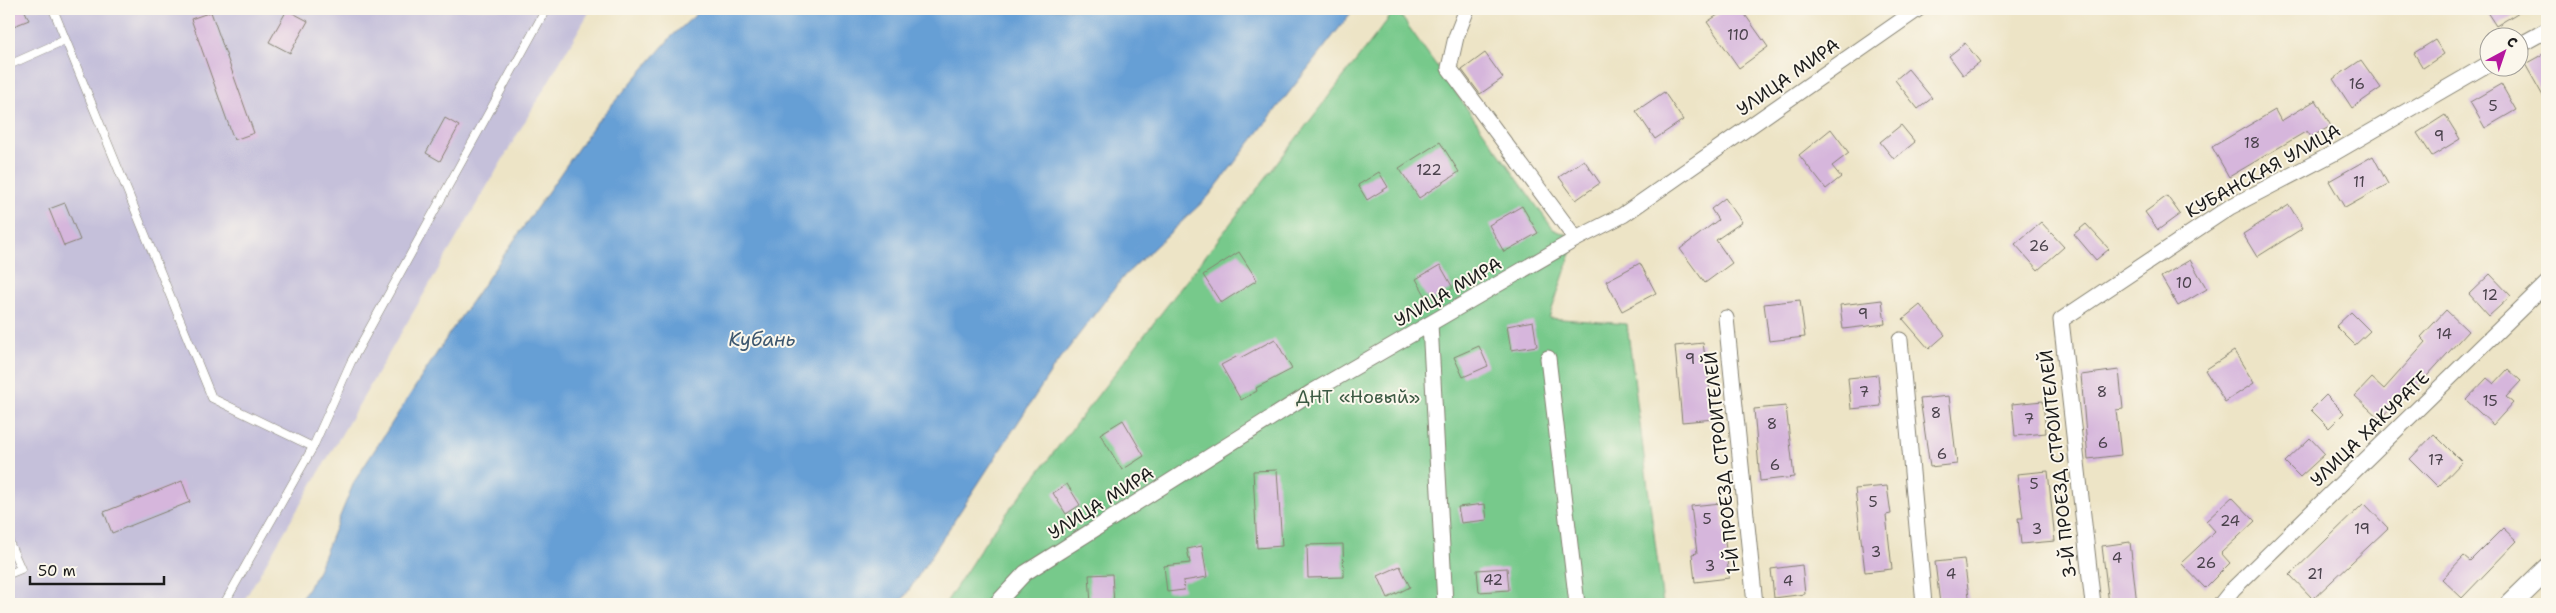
<svg xmlns="http://www.w3.org/2000/svg" width="2556" height="613" font-family="'Shantell Sans',sans-serif">
  <rect width="100%" height="100%" fill="#fbf7ec"/>
  <filter id="ink" filterUnits="userSpaceOnUse"><feTurbulence type="fractalNoise" baseFrequency=".02" numOctaves="2"/><feDisplacementMap in="SourceGraphic" scale="10" xChannelSelector="R" yChannelSelector="G"/><feConvolveMatrix kernelMatrix="1 2 1 2 8 2 1 2 1" color-interpolation-filters="sRGB"/></filter>
  <filter id="wash" filterUnits="userSpaceOnUse"><feTurbulence type="fractalNoise" baseFrequency=".0096" numOctaves="4" result="noise"/><feDisplacementMap in="SourceGraphic" scale="20" xChannelSelector="R" yChannelSelector="G"/><feGaussianBlur stdDeviation="1.12" result="paint"/><feColorMatrix in="noise" values="0 0 0 0 0 0 0 0 0 0 0 0 0 0 0 0 0 1.4 0 .05"/><feComposite in="paint" operator="in"/></filter>
  <g filter="url(#wash)">
    <rect width="100%" height="100%" fill="#ede4c6"/>
    <!-- industrial -->
    <polygon fill="#c5c0da" points="9,9 591,9 242,604 9,604"/>
    <!-- green -->
    <polygon fill="#77c98b" stroke="#4a7254" points="1396,9 1553,229 1576,239 1549,318 1627,324 1663,604 945,604 990,535"/>
    <!-- water -->
    <polygon fill="#669fd5" stroke="#415e78" points="702,9 1354,9 1208,197 1124,276 1054,367 900,604 298,604 316,575 354,482 451,331 595,124 672,36"/>
    <g id="blocks">
      <!-- building -->
      <g fill="#d6b6dc">
        <polygon points="9,9 24,9 29,20 9,28"/>
        <polygon points="1727,9 1741,9 1768,47 1739,68 1707,22"/>
        <polygon points="2485,9 2524,9 2496,26"/>
        <polygon points="287,10 308,21 290,53 269,42"/>
        <polygon points="211,12 254,133 234,140 191,19"/>
        <polygon points="2435,40 2444,54 2423,68 2414,53"/>
        <polygon points="1965,43 1980,62 1963,75 1949,56"/>
        <polygon points="2547,52 2547,103 2525,64"/>
        <polygon points="1485,53 1503,78 1480,94 1462,70"/>
        <polygon points="2361,60 2381,88 2352,108 2333,79"/>
        <polygon points="1908,69 1932,98 1918,109 1895,80"/>
        <polygon points="2501,84 2516,110 2485,128 2470,102"/>
        <polygon points="1664,92 1683,120 1655,139 1636,111"/>
        <polygon points="2316,100 2331,126 2311,137 2307,131 2229,177 2212,147 2275,110 2281,121"/>
        <polygon points="2445,115 2460,139 2432,156 2417,133"/>
        <polygon points="445,118 459,126 440,161 426,153"/>
        <polygon points="1901,125 1915,142 1894,159 1880,142"/>
        <polygon points="1831,129 1849,153 1832,166 1841,177 1826,189 1799,155"/>
        <polygon points="1440,142 1459,172 1419,198 1399,168"/>
        <polygon points="2373,156 2388,184 2345,208 2329,181"/>
        <polygon points="1584,160 1600,183 1576,200 1559,177"/>
        <polygon points="1379,172 1388,187 1367,200 1358,185"/>
        <polygon points="2167,196 2180,214 2158,230 2145,212"/>
        <polygon points="1725,198 1742,222 1716,240 1732,263 1705,283 1680,249 1718,220 1711,209"/>
        <polygon points="65,203 80,240 64,246 49,209"/>
        <polygon points="2289,205 2303,228 2257,257 2243,234"/>
        <polygon points="1522,206 1538,233 1504,252 1489,225"/>
        <polygon points="2041,222 2064,247 2038,270 2015,244"/>
        <polygon points="2086,224 2109,249 2096,260 2074,234"/>
        <polygon points="1239,252 1257,280 1221,303 1203,275"/>
        <polygon points="2190,260 2207,289 2178,306 2161,277"/>
        <polygon points="1640,263 1656,293 1622,311 1606,281"/>
        <polygon points="1440,265 1453,288 1429,302 1416,279"/>
        <polygon points="2490,274 2511,296 2489,316 2469,294"/>
        <polygon points="1800,300 1805,337 1769,341 1764,304"/>
        <polygon points="1882,300 1885,324 1843,329 1840,305"/>
        <polygon points="1920,305 1945,335 1929,349 1903,319"/>
        <polygon points="2446,310 2468,331 2417,387 2413,384 2380,419 2355,396 2372,378 2384,389 2426,342 2421,337"/>
        <polygon points="2351,312 2370,331 2355,345 2336,326"/>
        <polygon points="1533,321 1537,346 1511,350 1507,326"/>
        <polygon points="1275,339 1292,369 1256,388 1257,391 1241,400 1221,365 1238,356 1240,358"/>
        <polygon points="1703,343 1714,419 1682,422 1675,346"/>
        <polygon points="1479,346 1488,366 1463,377 1454,357"/>
        <polygon points="2234,351 2254,383 2225,402 2205,370"/>
        <polygon points="2508,369 2521,381 2506,397 2513,403 2493,425 2466,400 2487,378 2494,384"/>
        <polygon points="2119,370 2123,409 2116,410 2121,455 2088,459 2081,375"/>
        <polygon points="1878,375 1881,406 1851,409 1848,378"/>
        <polygon points="2326,395 2344,413 2329,428 2311,410"/>
        <polygon points="1949,396 1957,464 1930,467 1920,399"/>
        <polygon points="2043,401 2046,433 2015,436 2012,404"/>
        <polygon points="1786,406 1794,477 1760,481 1754,409"/>
        <polygon points="1123,420 1144,456 1122,470 1100,434"/>
        <polygon points="2434,434 2462,462 2438,487 2410,459"/>
        <polygon points="2310,438 2325,454 2300,477 2285,462"/>
        <polygon points="1277,470 1282,546 1257,548 1253,471"/>
        <polygon points="2048,471 2055,541 2021,544 2018,518 2023,518 2017,474"/>
        <polygon points="182,481 190,502 112,533 104,512"/>
        <polygon points="1067,484 1080,505 1066,514 1053,493"/>
        <polygon points="1887,486 1891,514 1886,515 1892,569 1865,572 1855,489"/>
        <polygon points="2232,497 2255,521 2221,553 2230,563 2205,588 2181,563 2215,531 2206,521"/>
        <polygon points="1721,503 1729,578 1695,582 1692,554 1697,553 1691,506"/>
        <polygon points="2364,503 2388,528 2313,599 2290,575"/>
        <polygon points="1485,504 1487,520 1461,523 1458,507"/>
        <polygon points="2503,528 2517,541 2462,598 2442,579 2464,556 2470,561"/>
        <polygon points="2130,542 2137,604 2109,604 2102,546"/>
        <polygon points="1343,544 1344,577 1308,578 1307,545"/>
        <polygon points="1202,546 1207,577 1183,581 1184,590 1167,592 1164,566 1190,563 1187,549"/>
        <polygon points="1964,559 1970,604 1940,604 1935,562"/>
        <polygon points="1802,565 1805,594 1774,598 1771,569"/>
        <polygon points="1400,566 1410,587 1388,598 1378,576"/>
        <polygon points="1507,568 1509,590 1479,592 1477,570"/>
        <polygon points="1112,574 1114,604 1091,604 1089,575"/>
      </g>
    </g>
  </g>
  <g filter="url(#ink)">
    <use href="#blocks" fill-opacity="0" stroke="#848071" stroke-width="1"/>
    <g fill="none" stroke-linecap="round" stroke-linejoin="round">
      <defs>
        <g id="lane">
          <polyline points="53,9 212,398 313,447 351,362 546,9"/>
          <polyline points="9,65 65,40"/>
          <polyline points="9,542 21,569 9,574"/>
          <polyline points="224,604 313,447"/>
        </g>
        <g id="street">
          <polyline points="1467,9 1456,37 1449,68 1576,239"/>
          <polyline points="2518,46 2547,30"/>
          <polyline points="1726,318 1755,604"/>
          <polyline points="1430,324 1445,604"/>
          <polyline points="1900,340 1924,604"/>
          <polyline points="1548,358 1577,604"/>
          <polyline points="996,604 1025,573 1312,392 1576,239 1623,215 1918,9"/>
          <polyline points="2093,604 2061,320 2230,207 2336,152 2488,64"/>
          <polyline points="2221,604 2233,589 2547,283"/>
        </g>
        <polyline id="secondary" points="2511,604 2547,569"/>
      </defs>
      <!-- lane casing -->
      <use href="#lane" stroke="#848071" stroke-width="9"/>
      <!-- street casing -->
      <use href="#street" stroke="#848071" stroke-width="17"/>
      <!-- secondary casing -->
      <use href="#secondary" stroke="#848071" stroke-width="23"/>
      <!-- lane -->
      <use href="#lane" stroke="#fff" stroke-width="8"/>
      <!-- street -->
      <use href="#street" stroke="#fff" stroke-width="15"/>
      <!-- secondary -->
      <use href="#secondary" stroke="#fff" stroke-width="21"/>
    </g>
  </g>
  <g text-anchor="middle" stroke-width="4" stroke-linejoin="round" paint-order="stroke">
    <!-- number labels -->
    <g font-size="15" fill="#4a424c">
      <text x="1738" y="40">110</text>
      <text x="2357" y="89">16</text>
      <text x="2493" y="111">5</text>
      <text x="2439" y="141">9</text>
      <text x="2252" y="148">18</text>
      <text x="1429" y="175">122</text>
      <text x="2359" y="187">11</text>
      <text x="2039" y="251">26</text>
      <text x="2184" y="288">10</text>
      <text x="2490" y="300">12</text>
      <text x="1863" y="319">9</text>
      <text x="2444" y="339">14</text>
      <text x="1690" y="364">9</text>
      <text x="1864" y="397">7</text>
      <text x="2102" y="397">8</text>
      <text x="2490" y="406">15</text>
      <text x="1936" y="418">8</text>
      <text x="2029" y="424">7</text>
      <text x="1772" y="429">8</text>
      <text x="2103" y="448">6</text>
      <text x="1942" y="459">6</text>
      <text x="2436" y="465">17</text>
      <text x="1775" y="470">6</text>
      <text x="2034" y="489">5</text>
      <text x="1873" y="507">5</text>
      <text x="1707" y="524">5</text>
      <text x="2230" y="526">24</text>
      <text x="2037" y="534">3</text>
      <text x="2362" y="534">19</text>
      <text x="1876" y="557">3</text>
      <text x="2117" y="563">4</text>
      <text x="2206" y="568">26</text>
      <text x="1710" y="571">3</text>
      <text x="1951" y="579">4</text>
      <text x="2315" y="579">21</text>
      <text x="1493" y="585">42</text>
      <text x="1788" y="586">4</text>
    </g>
    <!-- street labels -->
    <g font-size="18" fill="#1c1c1c" stroke="#fbf7ec">
      <text transform="translate(1788 77) rotate(-35)" y="6">УЛИЦА МИРА</text>
      <text transform="translate(2263 171) rotate(-29)" y="6">КУБАНСКАЯ УЛИЦА</text>
      <text transform="translate(1448 292) rotate(-30)" y="6">УЛИЦА МИРА</text>
      <text transform="translate(2370 429) rotate(-44)" y="6">УЛИЦА ХАКУРАТЕ</text>
      <text transform="translate(1722 463) rotate(-96)" y="6">1-Й ПРОЕЗД СТРОИТЕЛЕЙ</text>
      <text transform="translate(2058 464) rotate(-96)" y="6">3-Й ПРОЕЗД СТРОИТЕЛЕЙ</text>
      <text transform="translate(1101 503) rotate(-32)" y="6">УЛИЦА МИРА</text>
    </g>
    <!-- park labels -->
    <g font-size="18" fill="#3c5943" stroke="#fbf7ec">
      <text x="1358" y="403">ДНТ «Новый»</text>
    </g>
    <!-- water labels -->
    <g font-size="19" font-style="italic" fill="#3d576f" stroke="#fbf7ec">
      <text x="762" y="346">Кубань</text>
    </g>
  </g>
  <!-- margin -->
  <rect width="2556" height="613" fill="none" stroke="#fbf7ec" stroke-width="30"/>
  <!-- north arrow -->
  <g transform="translate(2504 52) rotate(40)"><circle r="24" fill="#fbf7ec" stroke="#a29f99"/>
  <path d="M0-4L9 19L0 12L-9 19Z" fill="#b5179e"/>
  <text y="-8" font-size="14" font-weight="bold" text-anchor="middle" fill="#1c1c1c">С</text>
  </g>
  <!-- scale -->
  <path d="M30 576v8h134v-8" fill="none" stroke="#1c1c1c" stroke-width="2.5"/>
  <text x="38" y="576" font-size="15" fill="#1c1c1c" stroke="#fbf7ec" stroke-width="4" paint-order="stroke">50 m</text>
</svg>
